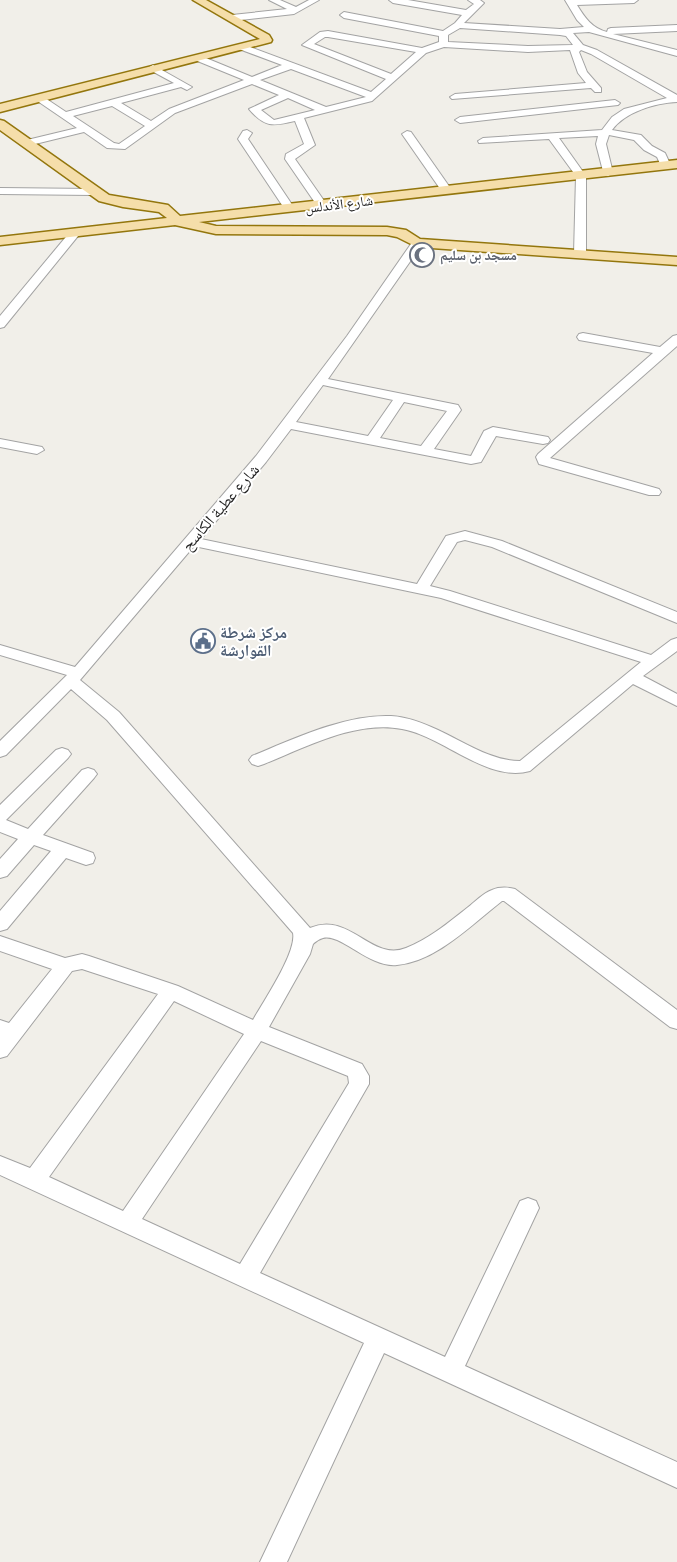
<svg xmlns="http://www.w3.org/2000/svg" width="677" height="1562" font-family="Cabin,'Noto Naskh Arabic',sans-serif">
  <rect width="100%" height="100%" fill="#f1efe9"/>
  <g fill="none" stroke-linecap="round" stroke-linejoin="round">
    <defs>
      <g id="minor">
        <polygon points="269,0 280,0 296,7 309,0 319,0 294,14 232,21 228,18 232,15 287,9"/>
        <path d="M389,0h19l58,10 8,-6 -6,-4h12l4,3 -20,20 96,6 24,-2 -7,-7 -12,-20h73l-4,3 -57,2c8,13 15,23 30,27l1,-3 3,-1 66,-3v6l-64,3 64,16v6l-88,-24 -16,1 10,12 14,5 80,45v7c-22,1 -52,10 -65,28l29,5 11,11 13,7 6,13 -1,2h-8l-5,-11 -13,-7 -10,-10 -25,-5 -3,9 7,29 -5,3 -4,-1 -8,-31 2,-8 -39,2 27,38v78l-6,3 -6,-3 2,-78 -27,-37 -70,4 -1,-2 5,-3 119,-8 10,-13 12,-8 43,-11 -76,-44 -10,-4 -2,2 8,20 14,16v4h-6l-4,-4 -139,11 -2,-2 5,-3 131,-11 -8,-10 -8,-23 -42,2 -84,-5 -18,6 -54,48 -68,17 11,27 -20,14 32,46 -5,3 -4,-1 -33,-48 1,-5 18,-10 -9,-23c-22,5 -30,7 -46,-12l30,-14 -27,-11 -77,29 -50,36 -18,-1 -23,-16 -57,14 -5,-3 1,-2 54,-13 -41,-28v-4h6l24,16 108,-29 -24,-13 -2,-2 5,-3 39,22 -5,3 -6,-3 -60,16 30,18 18,-12 75,-29 -49,-20v-4h6l51,21 30,-12 -43,-16 -2,-2 5,-3 129,48 15,-13 -84,-34 18,-13 8,-1 94,17 17,-6v-6l-95,-18 -4,-3 4,-3 99,19 12,-8 7,-8 -69,-12zM460,28l100,7 6,1 7,9 -45,1 -80,-4v-7zM325,37h3l88,15 -25,22 -77,-30zM291,69l75,28 -40,10 -66,-27zM288,98l27,12 -41,10 -13,-10zM112,106l33,20 -26,18 -5,-1 -41,-27z"/>
        <polygon points="615,100 620,103 618,105 460,123 455,120 460,117"/>
        <polygon points="247,130 252,133 248,139 295,209 294,211 286,211 238,139 243,131"/>
        <polygon points="407,131 411,132 451,189 452,191 451,193 443,193 402,134"/>
        <polygon points="0,188 93,189 98,192 93,195 0,194"/>
        <polygon points="74,231 78,232 80,234 78,236 4,327 0,328 0,316 70,232"/>
        <path d="M417,240l6,3 -95,136 130,26 3,5 -27,39 37,7 13,-25 9,-4 55,10 2,3 -2,3 -5,1 -47,-8 -15,26 -10,2 -180,-35 -25,33 -65,77 216,45 29,-48 19,-5 37,10 175,71v11l-185,-76 -27,-7 -8,2 -27,44 20,5 201,64 20,-15 6,-2v13l-34,25 34,18v12l-44,-22 -103,87c-43,12 -87,-35 -128,-42 -46,-9 -96,18 -138,35l-6,2 -6,-2 -3,-4 3,-4c41,-17 94,-42 139,-40 17,1 32,7 47,14 26,12 53,31 82,31l121,-99 -200,-64 -247,-52 -114,134 39,32 191,216c40,-17 61,34 96,20 23,-9 42,-25 61,-40 8,-6 16,-15 25,-18 7,-3 15,-3 23,-1l162,121v19l-7,-2 -166,-126h-2c-31,24 -65,60 -105,64 -28,3 -56,-32 -74,-27 -4,1 -8,4 -10,6l-3,10 -41,73 93,37 7,12v8l-109,189 185,84 75,-156 8,-3 8,3 3,7 -74,158 212,96v26l-293,-135 -97,209h-27l104,-219 -364,-168v-19l30,12 128,-174 -76,-25 -10,2 -65,85 -7,2v-38l9,3 43,-54 -52,-18v-15l65,22 17,-4 7,2 89,30 75,34c10,-18 44,-68 40,-87l-186,-213 -36,-31 -65,66 -6,2v-16l67,-66 -67,-20v-10l75,22 181,-211 91,-120 66,-95zM323,385l70,15 -25,36 -72,-14zM404,402l43,9 -26,35 -41,-8zM174,1001l70,33 -121,177 -74,-34zM261,1041l87,35 1,7 -109,181 -98,-45z"/>
        <polygon points="583,333 660,347 673,336 677,335 677,346 550,458 659,489 661,492 659,495 649,495 539,464 536,457 538,454 653,353 579,340 577,337 579,334"/>
        <polygon points="0,439 42,447 44,450 37,454 0,447"/>
        <polygon points="62,748 68,750 71,754 68,758 6,820 28,829 82,770 88,768 94,770 97,774 94,778 43,835 93,853 95,858 93,863 86,865 66,858 7,929 0,931 0,911 51,851 34,845 7,876 0,878 0,859 18,839 0,832 0,805 56,750"/>
      </g>
      <g id="major">
        <polygon points="193,0 206,0 269,35 272,40 271,42 0,112 0,104 260,39"/>
        <polygon points="0,120 4,121 109,195 168,205 180,216 677,160 677,168 199,222 216,226 387,227 406,230 420,239 677,257 677,265 417,247 397,237 387,235 216,234 175,225 0,245 0,237 167,218 159,212 123,207 99,201 0,130"/>
      </g>
    </defs>
    <!-- minor casing -->
    <use href="#minor" stroke="#a3a3a3" stroke-width="2"/>
    <!-- major casing -->
    <use href="#major" stroke="#93760d" stroke-width="3"/>
    <!-- minor -->
    <use href="#minor" fill="#fff" fill-rule="evenodd"/>
    <!-- major -->
    <use href="#major" fill="#f5deaa" fill-rule="evenodd"/>
  </g>
  <!-- icons -->
  <defs>
    <symbol id="mosque-ring" viewBox="-11 -11 22 22"><circle r="9.5" fill="#fff" stroke="#6b7280" stroke-width="1.5"/><path d="M3.5-4.9A6 6 0 1 0 3.5 4.9A5 5 0 1 1 3.5-4.9Z" fill="#6b7280"/></symbol>
    <symbol id="civic-ring" viewBox="-11 -11 22 22"><circle r="9.5" fill="#fff" stroke="#5c6f8a" stroke-width="1.5"/><path d="M-.6-6.5H3V-4.5H.6V-3L4-1V1h2V6H-6V1h2V-1L-.6-3ZM-1.2 2.5V6h2.4V2.5Z" fill="#5c6f8a"/></symbol>
  </defs>
  <g fill-rule="evenodd">
    <use href="#mosque-ring" x="408" y="241" width="28" height="28"/>
    <use href="#civic-ring" x="189" y="627" width="28" height="28"/>
  </g>
  <g text-anchor="middle" stroke-width="4" stroke-linejoin="round" paint-order="stroke">
    <!-- far-street labels -->
    <g font-size="14" fill="#222" stroke="#fff">
      <text transform="translate(339 204) rotate(-7)" y="5">شارع الأندلس</text>
    </g>
    <!-- far-worship labels -->
    <g font-size="14" font-weight="bold" fill="#5b616d" stroke="#fff" text-anchor="start">
      <text x="440" y="260">مسجد بن سليم</text>
    </g>
    <!-- street labels -->
    <g font-size="16" fill="#222" stroke="#fff">
      <text transform="translate(220 507) rotate(-49)" y="6">شارع عطية الكاسح</text>
    </g>
    <!-- service labels -->
    <g font-size="16" font-weight="bold" fill="#4e5e75" stroke="#fff" text-anchor="start">
      <text x="220" y="638">مركز شرطة<tspan x="220" dy="18">القوارشة</tspan></text>
    </g>
  </g>
</svg>
